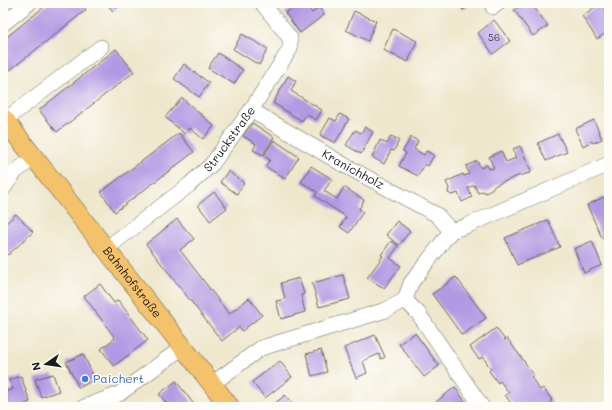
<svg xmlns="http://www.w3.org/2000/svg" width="612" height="410" font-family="Mali,sans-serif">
  <rect width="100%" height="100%" fill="#fdfcf7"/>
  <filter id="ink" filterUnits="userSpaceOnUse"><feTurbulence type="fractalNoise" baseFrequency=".025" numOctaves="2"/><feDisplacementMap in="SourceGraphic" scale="8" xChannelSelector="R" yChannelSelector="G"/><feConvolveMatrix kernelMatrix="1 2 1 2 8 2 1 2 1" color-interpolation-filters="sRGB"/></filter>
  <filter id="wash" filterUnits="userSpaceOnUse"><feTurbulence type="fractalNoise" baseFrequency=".012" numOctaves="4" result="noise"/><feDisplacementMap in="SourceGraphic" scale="16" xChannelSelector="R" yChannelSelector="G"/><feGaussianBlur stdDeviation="0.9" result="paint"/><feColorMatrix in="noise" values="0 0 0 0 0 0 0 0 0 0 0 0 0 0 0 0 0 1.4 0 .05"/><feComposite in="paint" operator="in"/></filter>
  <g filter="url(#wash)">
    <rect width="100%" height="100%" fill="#eee7cc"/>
    <g id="blocks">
      <!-- building -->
      <g fill="#b299e3">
        <polygon points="49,3 81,3 86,10 10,70 3,61 3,40"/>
        <polygon points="106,3 122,3 113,11"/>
        <polygon points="294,3 305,3 312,13 319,7 324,15 300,33 285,13 296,6"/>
        <polygon points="458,3 472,3 463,10"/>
        <polygon points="524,3 531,3 548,26 533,36 514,10"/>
        <polygon points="601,3 609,15 609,31 597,39 582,16"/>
        <polygon points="354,11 376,21 368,41 346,30"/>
        <polygon points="494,20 510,41 493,54 478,33"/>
        <polygon points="393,29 417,41 408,62 383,50"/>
        <polygon points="242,34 268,49 259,65 233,49"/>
        <polygon points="116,49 134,72 57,132 39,110"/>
        <polygon points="218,53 243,70 234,84 208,68"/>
        <polygon points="184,64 209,83 199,97 174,79"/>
        <polygon points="288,76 296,81 291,91 322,110 316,120 307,114 302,121 273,103"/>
        <polygon points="182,98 214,126 203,139 190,128 185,134 165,117"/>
        <polygon points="340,114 349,119 335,143 320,135 330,118 336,121"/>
        <polygon points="594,120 602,139 593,143 592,141 583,146 575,129"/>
        <polygon points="252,123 274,137 263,155 253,150 256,144 243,136"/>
        <polygon points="365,127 373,132 361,154 346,145 355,130 361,133"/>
        <polygon points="179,133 194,152 115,212 101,192"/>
        <polygon points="558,134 567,152 546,161 538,143"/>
        <polygon points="391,136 399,140 394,151 391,150 384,164 372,157 380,140 387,144"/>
        <polygon points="411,137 418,141 414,149 424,155 426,151 434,155 428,166 425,164 418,176 399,166 406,153 403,151"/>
        <polygon points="274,140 299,157 285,179 265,166 270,160 264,156"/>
        <polygon points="520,146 531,171 530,173 518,176 496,185 486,193 483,191 478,193 474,185 468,188 472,197 462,202 458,193 452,195 448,193 449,188 446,182 463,174 464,176 469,174 466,166 477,161 481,168 487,165 489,169 494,168 489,157 501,151 506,162 516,158 513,149"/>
        <polygon points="311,166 332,179 324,191 337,199 344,187 364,200 359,209 363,212 349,233 340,227 346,217 315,196 317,192 301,182"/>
        <polygon points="228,171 244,183 237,194 220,182"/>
        <polygon points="214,192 227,208 210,221 198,205"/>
        <polygon points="604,197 609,207 609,235 602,238 587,205"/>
        <polygon points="16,214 33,232 8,255 3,249 3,226"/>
        <polygon points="177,219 194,239 180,250 229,314 249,298 262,315 242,331 239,327 222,341 146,244"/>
        <polygon points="548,220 560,247 517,265 505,238"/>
        <polygon points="397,221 410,231 399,245 386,235"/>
        <polygon points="391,241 398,246 390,258 401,266 384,288 367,278 383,256 381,255"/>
        <polygon points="592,241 602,265 584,273 574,249"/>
        <polygon points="343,275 350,299 319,307 312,283"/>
        <polygon points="456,277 486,318 462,335 432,294"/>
        <polygon points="299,278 304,294 301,295 305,312 281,319 276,301 285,299 281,283"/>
        <polygon points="100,284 114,303 118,300 148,340 114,366 101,349 115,338 84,296"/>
        <polygon points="496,328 505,340 507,338 534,375 531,377 540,390 543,388 552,400 550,401 554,407 514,407 505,395 509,393 500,381 498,383 489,371 491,369 483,357 479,359 470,347"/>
        <polygon points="415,333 439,366 424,377 399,344"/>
        <polygon points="375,335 385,357 381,359 379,354 363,361 367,373 356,378 344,348"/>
        <polygon points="321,350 327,372 312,376 306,354"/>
        <polygon points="83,354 95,379 79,388 66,362"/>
        <polygon points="280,361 292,377 265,398 252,382"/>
        <polygon points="53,374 59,391 41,397 35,379"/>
        <polygon points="21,376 30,402 17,407 10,407 5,392 13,389 9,380"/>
        <polygon points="176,381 196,407 169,407 159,394"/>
        <polygon points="455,387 469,407 440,407 436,402"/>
        <polygon points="285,395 295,407 273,407 272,406"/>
      </g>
    </g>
  </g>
  <g filter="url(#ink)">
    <use href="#blocks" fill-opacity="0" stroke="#66635a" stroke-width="1"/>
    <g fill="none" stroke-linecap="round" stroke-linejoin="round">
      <defs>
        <g id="minor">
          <polyline points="493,7 498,3"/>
          <polyline points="3,24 29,3"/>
          <path id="s1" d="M251,110l93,55 93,50 14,16"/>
          <polyline points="5,120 101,47"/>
          <polyline points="3,189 15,172 33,158"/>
          <path id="s2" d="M107,248l82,-63 23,-21 39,-54 39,-61v-11l-28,-35"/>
          <polyline points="405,300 418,313 482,407"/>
          <polyline points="212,384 261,348 386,310 405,300 411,283 451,231 466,226 609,164"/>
          <polyline points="84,407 119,394 183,347"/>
        </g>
        <g id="major">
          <path id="s3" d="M3,118l227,289"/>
        </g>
      </defs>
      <!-- minor casing -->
      <use href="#minor" stroke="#66635a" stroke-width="16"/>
      <!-- major casing -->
      <use href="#major" stroke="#66635a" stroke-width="20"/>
      <!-- minor -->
      <use href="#minor" stroke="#fff" stroke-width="15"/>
      <!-- major -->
      <use href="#major" stroke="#f3c26a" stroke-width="19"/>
    </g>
  </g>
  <!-- markers -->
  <circle fill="#3f7fe0" stroke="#fdfcf7" stroke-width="1.5" cx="85" cy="379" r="4"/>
  <g text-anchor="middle" stroke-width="3" stroke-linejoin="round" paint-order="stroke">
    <!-- number labels -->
    <g font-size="10" fill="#423b4e">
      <text x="494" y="41">56</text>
    </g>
    <!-- street labels -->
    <g font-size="12" fill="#1c1c1c" stroke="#fdfcf7">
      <text dy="4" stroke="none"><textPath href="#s2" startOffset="165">Struckstraße</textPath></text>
      <text dy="4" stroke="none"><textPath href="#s1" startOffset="118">Kranichholz</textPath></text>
      <text dy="4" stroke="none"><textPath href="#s3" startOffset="209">Bahnhofstraße</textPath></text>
    </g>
    <!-- shop labels -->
    <g font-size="12" fill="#366cbe" stroke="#fdfcf7" text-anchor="start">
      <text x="93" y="383">Paichert</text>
    </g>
  </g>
  <!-- margin -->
  <rect width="612" height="410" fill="none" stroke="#fdfcf7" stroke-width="16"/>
  <!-- north arrow -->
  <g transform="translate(46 364) rotate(257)" stroke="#fdfcf7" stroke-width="3" paint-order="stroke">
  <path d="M0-3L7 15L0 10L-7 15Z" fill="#1c1c1c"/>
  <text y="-6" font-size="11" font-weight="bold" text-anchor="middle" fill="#1c1c1c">N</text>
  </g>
</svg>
